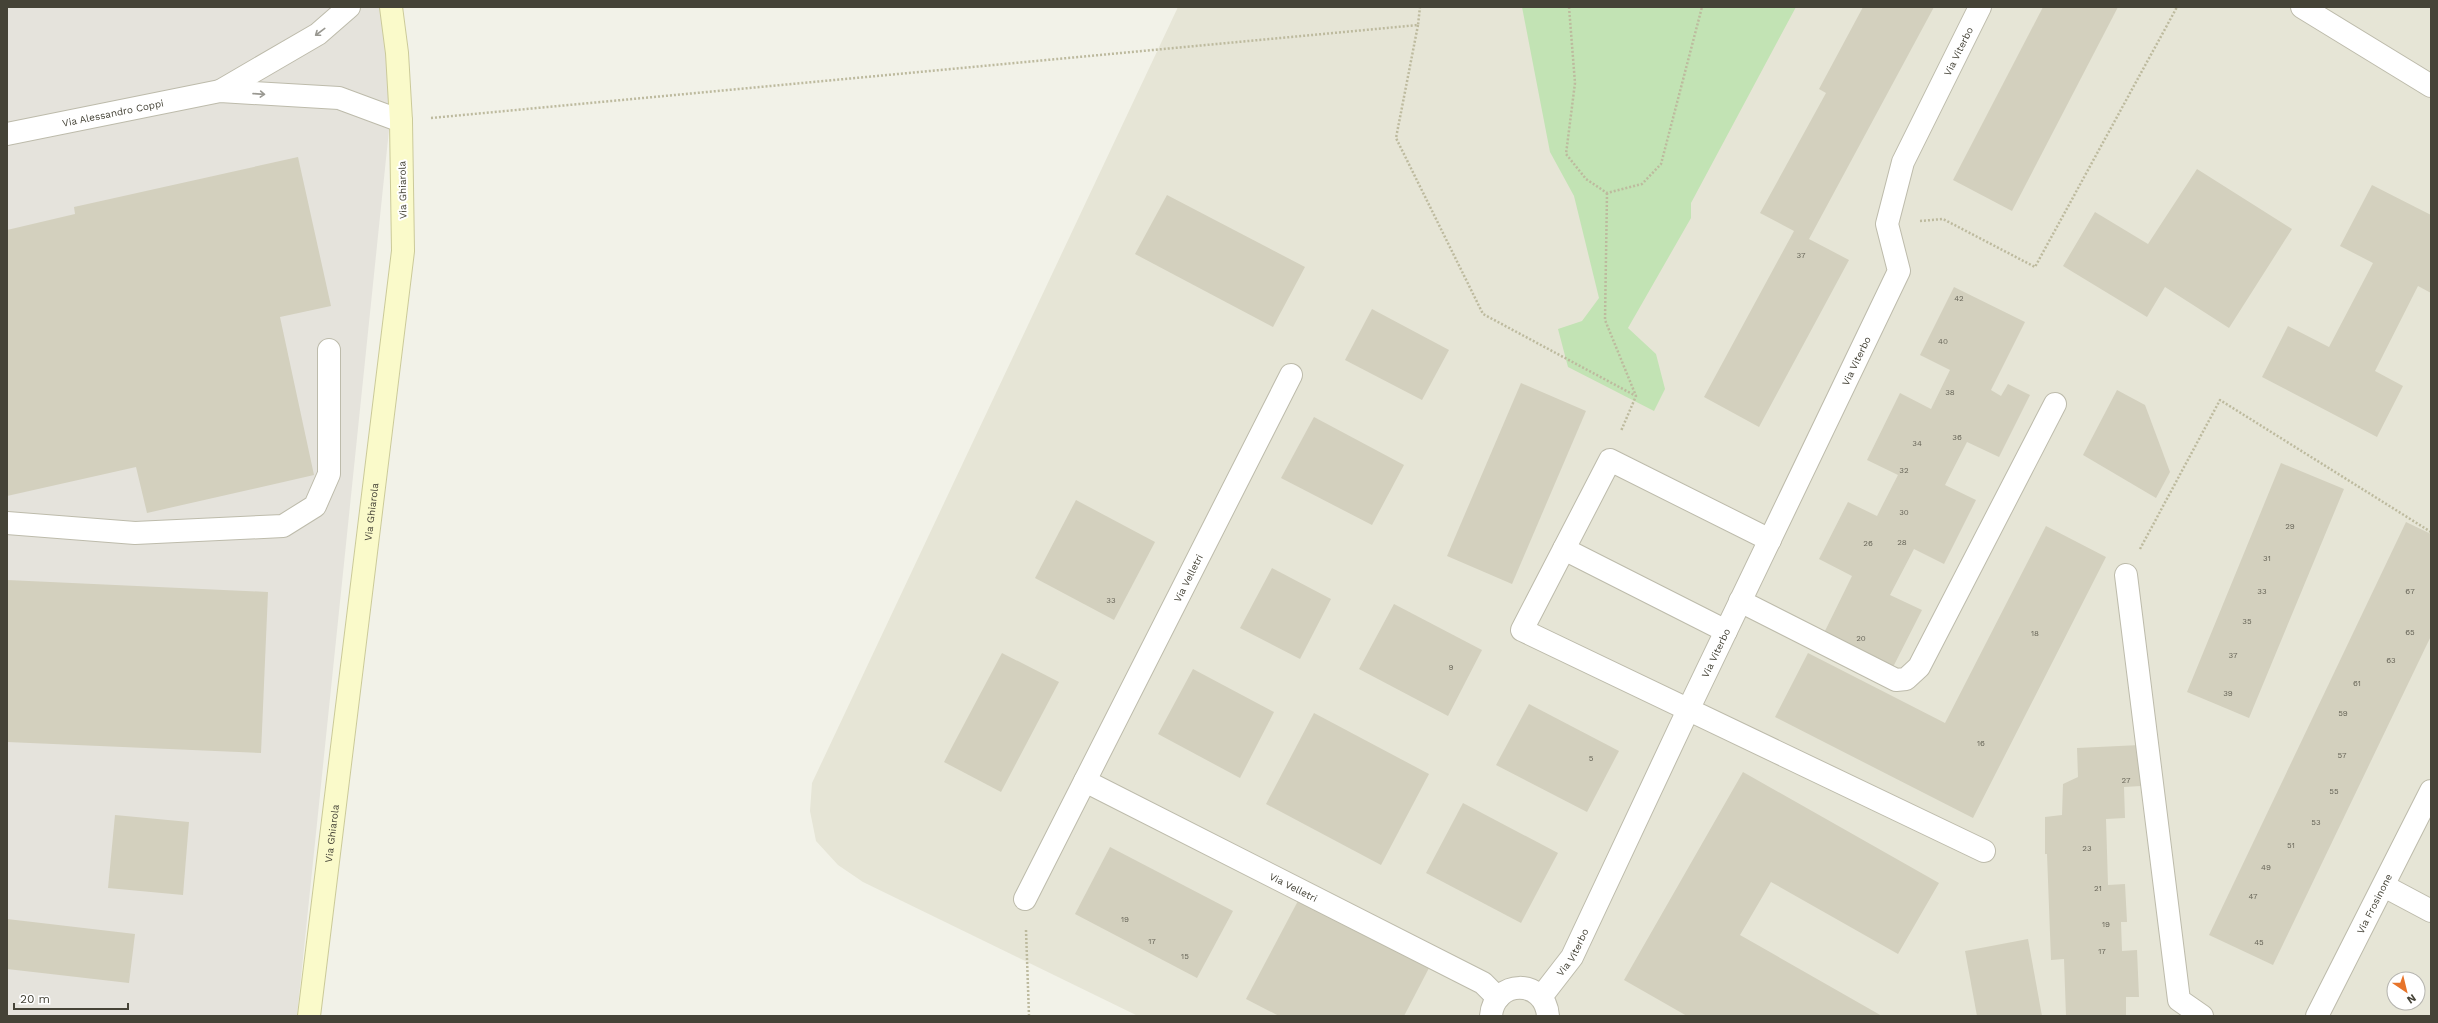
<svg xmlns="http://www.w3.org/2000/svg" width="2438" height="1023" font-family="'Work Sans',sans-serif">
  <rect width="100%" height="100%" fill="#f2f2e8"/>
  <!-- residential -->
  <path fill="#e6e5d6" fill-rule="evenodd" d="M1178,7h1253v1009h-1293l-275,-134 -25,-17 -22,-24 -6,-30 2,-28zM2394,979h24v24h-24z"/>
  <!-- industrial -->
  <polygon fill="#e5e3dc" points="7,7 388,7 397,53 297,1016 7,1016"/>
  <!-- green -->
  <polygon fill="#c2e3b4" points="1522,7 1796,7 1691,203 1691,218 1628,328 1656,354 1665,389 1654,411 1568,367 1558,329 1582,321 1599,298 1574,196 1550,152"/>
  <!-- building -->
  <g fill="#d3d0be">
    <polygon points="1863,7 1934,7 1809,239 1849,260 1759,427 1704,397 1794,231 1760,213 1826,93 1819,89"/>
    <polygon points="2043,7 2118,7 2012,211 1953,180"/>
    <polygon points="298,157 331,306 280,317 314,475 147,513 136,467 7,496 7,230 75,214 74,207"/>
    <polygon points="2197,169 2292,229 2229,328 2165,287 2147,317 2063,266 2095,212 2148,244"/>
    <polygon points="2372,185 2431,215 2431,293 2418,286 2375,371 2403,386 2377,437 2262,377 2288,326 2329,347 2373,263 2340,246"/>
    <polygon points="1167,195 1305,267 1273,327 1135,254"/>
    <polygon points="1954,287 2025,322 1991,390 2001,396 2008,384 2030,395 1999,457 1967,442 1945,485 1976,500 1944,564 1914,549 1890,595 1922,610 1892,669 1823,635 1852,576 1819,559 1848,502 1877,516 1898,475 1867,460 1900,393 1931,409 1950,370 1920,355"/>
    <polygon points="1372,309 1449,350 1422,400 1345,360"/>
    <polygon points="1521,383 1586,411 1512,584 1447,556"/>
    <polygon points="2117,390 2145,405 2170,472 2156,498 2083,455"/>
    <polygon points="1314,417 1404,465 1372,525 1281,478"/>
    <polygon points="2281,463 2344,489 2249,718 2187,692"/>
    <polygon points="1076,500 1155,542 1114,620 1035,578"/>
    <polygon points="2406,522 2431,534 2431,636 2273,965 2209,935"/>
    <polygon points="2046,526 2106,557 1973,818 1775,717 1808,653 1945,723"/>
    <polygon points="1272,568 1331,599 1300,659 1240,628"/>
    <polygon points="7,580 268,592 261,753 7,742"/>
    <polygon points="1394,604 1482,650 1448,716 1359,669"/>
    <polygon points="1002,653 1059,682 1001,792 944,762"/>
    <polygon points="1193,669 1274,712 1240,778 1158,734"/>
    <polygon points="1529,704 1619,751 1587,812 1496,765"/>
    <polygon points="1314,713 1429,774 1381,865 1266,804"/>
    <polygon points="2140,745 2141,786 2124,787 2125,818 2106,819 2108,885 2125,884 2127,922 2121,922 2122,951 2137,950 2139,997 2126,997 2126,1016 2066,1016 2064,959 2051,960 2047,854 2045,854 2045,817 2062,815 2063,784 2078,777 2077,748"/>
    <polygon points="1743,772 1939,883 1898,954 1771,882 1740,935 1882,1016 1687,1016 1624,980"/>
    <polygon points="1463,803 1558,853 1521,923 1426,873"/>
    <polygon points="115,815 189,822 183,895 108,888"/>
    <polygon points="1110,847 1233,911 1197,978 1075,914"/>
    <polygon points="1299,899 1429,968 1404,1016 1279,1016 1246,999"/>
    <polygon points="7,919 135,934 129,983 7,969"/>
    <polygon points="2028,939 2042,1016 1977,1016 1965,951"/>
  </g>
  <g fill="none" stroke-linecap="round" stroke-linejoin="round">
    <defs>
      <polyline id="lane" points="7,523 135,533 283,526 315,506 329,474 329,350"/>
      <g id="street">
        <polyline points="2302,7 2431,86"/>
        <polyline points="220,91 318,34 349,7"/>
        <path id="s1" d="M7,134l213,-43 119,7 62,23"/>
        <polyline points="1770,540 1610,460 1522,630 1984,851"/>
        <polyline points="1564,549 1726,631"/>
        <polyline points="2126,575 2179,1000 2202,1016"/>
        <polyline points="1740,601 1896,680 1906,679 1919,667 2055,404"/>
        <path id="s2" d="M1085,781l398,202 15,15"/>
        <polyline points="2384,886 2431,911"/>
        <path id="s3" d="M1025,899l266,-524"/>
        <path id="s4" d="M1541,997l31,-40 117,-249 210,-437 -12,-47 16,-62 77,-155"/>
        <path d="M1491,1016c3,-37 54,-38 57,0"/>
        <path id="s5" d="M2317,1016l114,-225"/>
      </g>
      <g id="secondary">
        <path id="s6" d="M309,1016l94,-765 -2,-130 -4,-68 -6,-46"/>
      </g>
    </defs>
    <!-- lane casing -->
    <use href="#lane" stroke="#bdbbab" stroke-width="24"/>
    <!-- street casing -->
    <use href="#street" stroke="#bdbbab" stroke-width="24"/>
    <!-- secondary casing -->
    <use href="#secondary" stroke="#cbca99" stroke-width="24"/>
    <!-- path -->
    <g stroke="#bdba9e" stroke-width="2.5" stroke-dasharray="2 2" stroke-linecap="butt">
      <polyline points="1569,7 1575,83 1566,154 1586,179 1607,193 1642,184 1661,164 1702,7"/>
      <polyline points="1418,25 1396,138 1483,314 1636,396"/>
      <polyline points="431,118 1418,25 1420,7"/>
      <polyline points="1607,193 1605,320 1636,396 1621,431"/>
      <polyline points="1920,221 1943,219 2035,267 2177,7"/>
      <polyline points="2140,549 2220,400 2431,532"/>
      <polyline points="1026,930 1029,1016"/>
    </g>
    <!-- lane -->
    <use href="#lane" stroke="#fff" stroke-width="22"/>
    <!-- street -->
    <use href="#street" stroke="#fff" stroke-width="22"/>
    <!-- secondary -->
    <use href="#secondary" stroke="#fafaca" stroke-width="22"/>
  </g>
  <!-- one-way arrows -->
  <defs><path id="oneway-shaft" d="M-6 0H5M1.5-3L5.5 0L1.5 3" fill="none" stroke-width="1.6" stroke-linecap="round" stroke-linejoin="round"/></defs>
  <g stroke="#999891">
    <use href="#oneway-shaft" transform="translate(320 32) rotate(143)"/>
    <use href="#oneway-shaft" transform="translate(259 94) rotate(4)"/>
  </g>
  <g text-anchor="middle" stroke-width="4" stroke-linejoin="round" paint-order="stroke">
    <!-- number labels -->
    <g font-size="8" fill="#686659">
      <text x="1801" y="258">37</text>
      <text x="1959" y="301">42</text>
      <text x="1943" y="344">40</text>
      <text x="1950" y="395">38</text>
      <text x="1957" y="440">36</text>
      <text x="1917" y="446">34</text>
      <text x="1904" y="473">32</text>
      <text x="1904" y="515">30</text>
      <text x="2290" y="529">29</text>
      <text x="1902" y="545">28</text>
      <text x="1868" y="546">26</text>
      <text x="2267" y="561">31</text>
      <text x="2262" y="594">33</text>
      <text x="2410" y="594">67</text>
      <text x="1111" y="603">33</text>
      <text x="2247" y="624">35</text>
      <text x="2410" y="635">65</text>
      <text x="2035" y="636">18</text>
      <text x="1861" y="641">20</text>
      <text x="2233" y="658">37</text>
      <text x="2391" y="663">63</text>
      <text x="1451" y="670">9</text>
      <text x="2357" y="686">61</text>
      <text x="2228" y="696">39</text>
      <text x="2343" y="716">59</text>
      <text x="1981" y="746">16</text>
      <text x="2342" y="758">57</text>
      <text x="1591" y="761">5</text>
      <text x="2126" y="783">27</text>
      <text x="2334" y="794">55</text>
      <text x="2316" y="825">53</text>
      <text x="2291" y="848">51</text>
      <text x="2087" y="851">23</text>
      <text x="2266" y="870">49</text>
      <text x="2098" y="891">21</text>
      <text x="2253" y="899">47</text>
      <text x="1125" y="922">19</text>
      <text x="2106" y="927">19</text>
      <text x="1152" y="944">17</text>
      <text x="2259" y="945">45</text>
      <text x="2102" y="954">17</text>
      <text x="1185" y="959">15</text>
    </g>
    <!-- street labels -->
    <g font-size="10" fill="#454337" stroke="#fff">
      <text dy="4" stroke="none"><textPath href="#s4" startOffset="1047">Via Viterbo</textPath></text>
      <text dy="4" stroke="none"><textPath href="#s1" startOffset="108">Via Alessandro Coppi</textPath></text>
      <text transform="translate(402 190) rotate(-91)" y="4">Via Ghiarola</text>
      <text dy="4" stroke="none"><textPath href="#s4" startOffset="711">Via Viterbo</textPath></text>
      <text dy="4" stroke="none"><textPath href="#s6" startOffset="508">Via Ghiarola</textPath></text>
      <text dy="4" stroke="none"><textPath href="#s3" startOffset="360">Via Velletri</textPath></text>
      <text dy="4" stroke="none"><textPath href="#s4" startOffset="387">Via Viterbo</textPath></text>
      <text dy="4" stroke="none"><textPath href="#s6" startOffset="184">Via Ghiarola</textPath></text>
      <text dy="4" stroke="none"><textPath href="#s2" startOffset="234">Via Velletri</textPath></text>
      <text dy="4" stroke="none"><textPath href="#s5" startOffset="126">Via Frosinone</textPath></text>
      <text dy="4" stroke="none"><textPath href="#s4" startOffset="55">Via Viterbo</textPath></text>
    </g>
  </g>
  <!-- border -->
  <rect width="2438" height="1023" fill="none" stroke="#454337" stroke-width="16"/>
  <!-- north arrow -->
  <g transform="translate(2406 991) rotate(145)"><circle r="19" fill="#ffffff" stroke="#b5b4af"/>
  <path d="M0-3L7 15L0 10L-7 15Z" fill="#e7742a"/>
  <text y="-6" font-size="11" font-weight="bold" text-anchor="middle" fill="#454337">N</text>
  </g>
  <!-- scale -->
  <path d="M14 1003v6h114v-6" fill="none" stroke="#454337" stroke-width="2"/>
  <text x="20" y="1003" font-size="12" fill="#454337" stroke="#ffffff" stroke-width="3" paint-order="stroke">20 m</text>
</svg>
